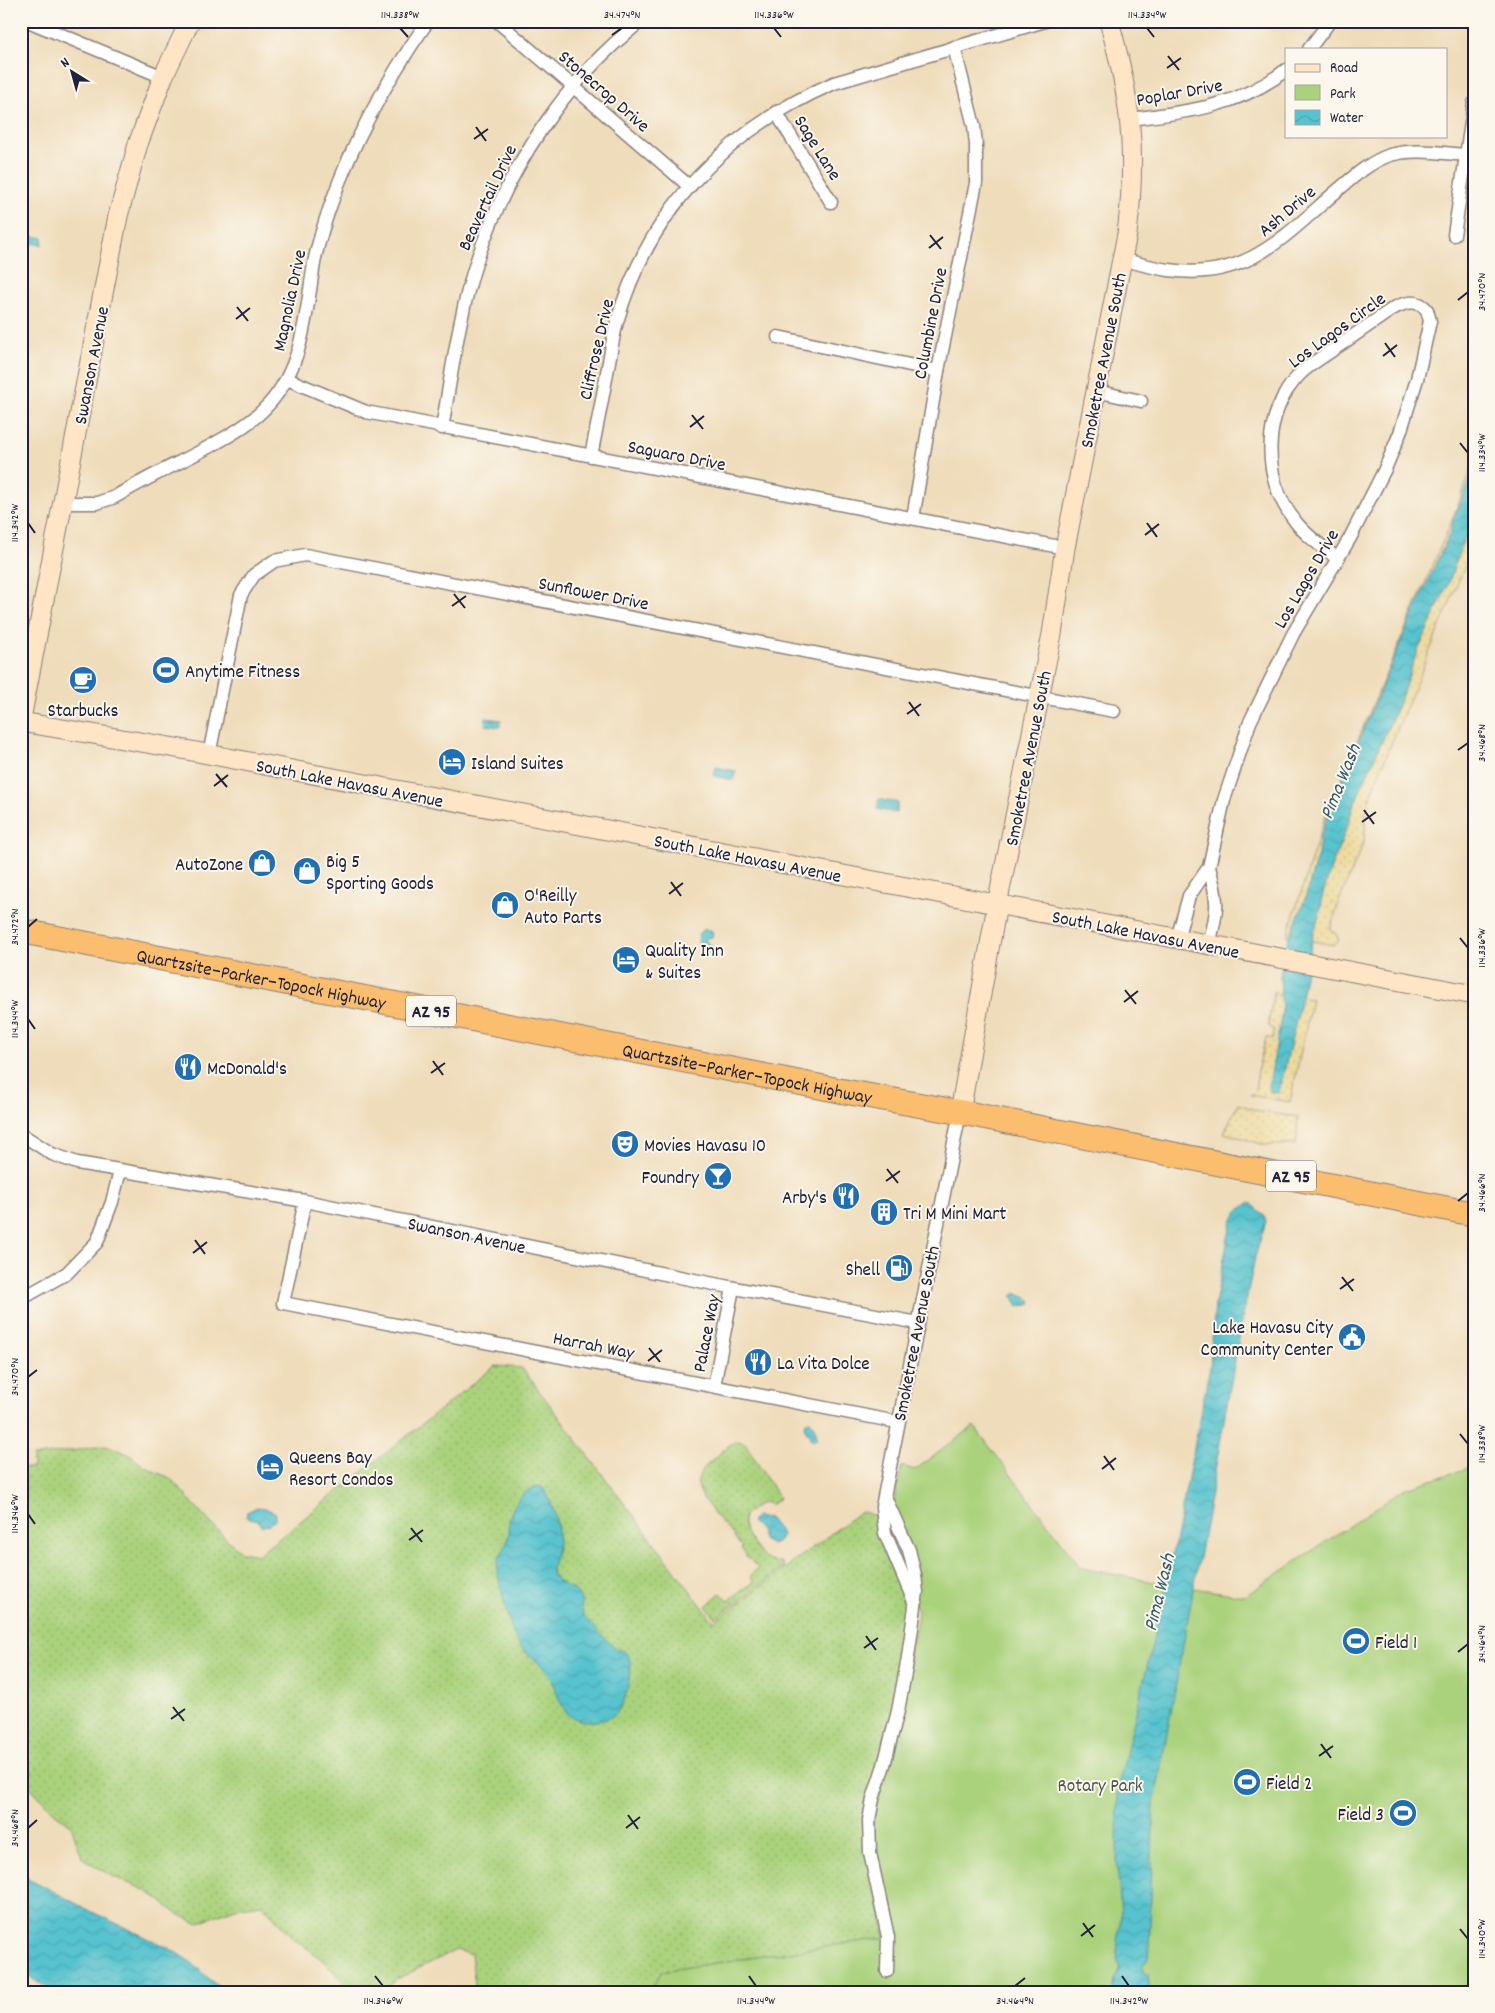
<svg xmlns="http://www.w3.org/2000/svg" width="1495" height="2013" font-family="Dekko,sans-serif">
  <defs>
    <pattern id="grass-dots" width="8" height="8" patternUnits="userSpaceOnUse" patternTransform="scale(1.25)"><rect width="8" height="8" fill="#aad27c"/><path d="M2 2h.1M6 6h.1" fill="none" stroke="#92b46c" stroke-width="1.8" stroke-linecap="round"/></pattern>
    <pattern id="sand-dots" width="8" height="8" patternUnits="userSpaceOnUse" patternTransform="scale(1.25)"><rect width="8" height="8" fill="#eeda9e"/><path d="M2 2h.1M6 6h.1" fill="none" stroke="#ccbb89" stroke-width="1.8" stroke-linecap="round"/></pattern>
    <pattern id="water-waves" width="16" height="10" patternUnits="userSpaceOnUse" patternTransform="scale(1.25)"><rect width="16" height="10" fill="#56c3ce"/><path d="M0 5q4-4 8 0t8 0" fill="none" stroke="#4ba7b2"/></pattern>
  </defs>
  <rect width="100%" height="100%" fill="#fbf7ec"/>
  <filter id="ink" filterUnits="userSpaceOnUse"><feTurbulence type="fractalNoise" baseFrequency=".02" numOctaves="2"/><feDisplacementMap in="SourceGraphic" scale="10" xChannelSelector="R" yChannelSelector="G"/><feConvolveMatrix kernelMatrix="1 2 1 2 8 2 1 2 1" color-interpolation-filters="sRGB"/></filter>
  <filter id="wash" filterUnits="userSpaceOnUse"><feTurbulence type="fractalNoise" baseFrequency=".0096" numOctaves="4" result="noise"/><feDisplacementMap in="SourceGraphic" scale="20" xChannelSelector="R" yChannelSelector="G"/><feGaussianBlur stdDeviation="1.12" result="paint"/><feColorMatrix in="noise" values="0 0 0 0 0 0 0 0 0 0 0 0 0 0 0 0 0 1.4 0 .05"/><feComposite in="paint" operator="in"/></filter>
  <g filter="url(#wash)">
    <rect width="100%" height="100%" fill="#efdcba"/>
    <!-- grass -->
    <g fill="url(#grass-dots)" stroke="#667a5c">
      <polygon points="495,1366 522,1368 714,1622 861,1511 875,1516 909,1603 884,1938 662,1971 650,1992 476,1992 471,1954 456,1950 397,1979 383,1992 353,1992 324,1961 293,1938 262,1904 235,1908 197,1923 178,1914 147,1891 114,1877 82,1858 71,1825 53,1811 21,1778 21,1468 33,1468 33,1457 102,1446 112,1447 128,1454 145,1467 170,1478 218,1531 241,1552 258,1555"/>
      <path d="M739,1441l6,2 34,55 -7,7c-8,-4 -9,-4 -17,2 -5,4 -12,7 -12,15 -1,10 20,38 30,40 2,1 5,0 8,0l3,5 -68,51 -10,-12 14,-13 9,7 25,-18 -4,-6 8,-8 -12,-12v-2l-5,-5 1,-2 -8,-9v-2c-9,-10 -39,-41 -36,-56 1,-9 10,-16 16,-21 8,-7 14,-16 25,-18z"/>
    </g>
    <!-- sand -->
    <g fill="url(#sand-dots)" stroke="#887e6c">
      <polygon points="1474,456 1474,544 1375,783 1367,806 1364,842 1340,899 1330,929 1336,934 1339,940 1333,945 1287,936 1327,811 1450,525 1470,473"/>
      <polygon points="1284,980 1305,998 1312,999 1290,1102 1250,1095 1255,1090 1259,1064 1266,1038 1273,1039 1274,1030 1268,1026 1274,991 1279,996"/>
      <polygon points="1238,1104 1262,1112 1298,1117 1296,1145 1265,1145 1224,1133"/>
    </g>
    <!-- green -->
    <polygon fill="#aad27c" stroke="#667a5c" points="974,1426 1081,1568 1149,1581 1245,1596 1404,1489 1474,1466 1474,1992 650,1992 662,1971 884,1938 874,1853 873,1821 918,1616 893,1505 902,1466 915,1470"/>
    <!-- water -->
    <g fill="url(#water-waves)" stroke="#3c7284">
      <polygon points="27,235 43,238 42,245 25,242"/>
      <polygon points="1474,471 1474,521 1462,544 1449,582 1416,655 1401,698 1352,809 1348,825 1331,868 1321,901 1322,906 1313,935 1297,1017 1279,1093 1268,1091 1282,1013 1280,976 1287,942 1304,902 1318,854 1320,838 1332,803 1410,621 1450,533 1454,518"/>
      <polygon points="486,718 501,720 500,727 485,725"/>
      <polygon points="716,767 736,771 733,780 714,776"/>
      <polygon points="879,799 898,803 896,813 877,809"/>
      <path d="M705,929l6,1 2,3 -1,4 -6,1 -1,2 10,9 -4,5h-7c-7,-7 -6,-11 -5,-21z"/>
      <path d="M1250,1202l13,12 3,7 -11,36 -13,65 -88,483c-3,52 -2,103 -6,155l-5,4v8l5,3 2,17h-37c1,-4 1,-9 2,-13 2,-8 8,-10 1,-19l5,-45 -4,-53 1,-75 49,-203 43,-217 5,-63 16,-81 7,-12z"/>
      <polygon points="1016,1293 1031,1300 1032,1302 1030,1305 1018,1306 1012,1296"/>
      <path d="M810,1421c4,3 7,12 7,17l-2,2 -4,-1 -7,-12 2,-5z"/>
      <path d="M538,1486l4,1c9,10 18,41 16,55 -1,10 -8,25 -5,34 2,7 20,11 25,18 5,6 3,15 5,22l34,34c10,-2 13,9 14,17 -4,26 -6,55 -39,54 -10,0 -18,-1 -25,-8 -11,-13 -10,-32 -22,-44 -14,-15 -27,-17 -33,-40 -4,-12 -17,-56 -14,-67 3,-10 10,-17 11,-28 1,-4 -1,-8 0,-11 1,-16 14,-33 29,-37z"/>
      <polygon points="257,1507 265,1508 276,1513 275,1519 269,1525 261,1526 258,1520 246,1517 247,1512"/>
      <path d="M756,1516l8,3 5,-1 13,16c-1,6 -4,9 -10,11l-9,-5 -2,-10 -10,-8z"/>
      <polygon points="21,1874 92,1912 169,1948 192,1963 224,1992 57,1992 21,1973"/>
    </g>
  </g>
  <g filter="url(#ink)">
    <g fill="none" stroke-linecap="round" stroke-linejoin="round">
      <defs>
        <g id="street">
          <polyline points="28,21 163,77"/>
          <polyline points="497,21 689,186"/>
          <polyline points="1309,49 1330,21"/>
          <polyline points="776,112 831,202"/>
          <path d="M1130,119c58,-7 108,-12 156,-49"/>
          <polyline points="1454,235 1474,103"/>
          <path d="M1121,259c16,4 32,9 48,11 74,11 112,-30 162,-74 19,-16 36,-33 59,-41 24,-7 51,-2 76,0"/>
          <polyline points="778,337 938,371"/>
          <polyline points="287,379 366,412 1065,548"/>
          <polyline points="1096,391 1141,401"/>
          <path d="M442,428c10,-56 17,-114 35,-168 31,-92 87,-179 164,-239"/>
          <path d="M591,456c6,-30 12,-60 17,-89 3,-15 5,-31 9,-45 32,-113 111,-193 217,-239l211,-62"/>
          <path d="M64,503h33l18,-6c29,-18 60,-32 90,-48 24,-13 46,-25 64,-45 36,-40 37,-96 46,-146 4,-18 10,-37 16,-54 23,-66 57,-126 97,-183"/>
          <polyline points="913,518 938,371 976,183 976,145 974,126 954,47"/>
          <polyline points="209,755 241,595 254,575 274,561 305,555 1114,711"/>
          <path d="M1209,867c10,36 9,42 0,78"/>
          <path d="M1177,939l12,-43 20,-29 15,-67 26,-78 43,-88 57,-96 35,-69 15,-36 17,-54 13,-58 -3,-11c-9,-11 -21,-8 -33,-2 -21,14 -42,29 -63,43 -10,7 -22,14 -31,23 -38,39 -39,104 -5,147 11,15 28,26 43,38"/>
          <polyline points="21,1134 52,1154 77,1163 305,1201 719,1285 918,1323"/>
          <polyline points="305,1201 283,1303 897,1422"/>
          <polyline points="21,1299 67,1273 97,1242 112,1202 120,1171"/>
          <polyline points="714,1386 733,1288"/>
          <polyline points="885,1497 909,1550 915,1575 917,1592 908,1657 898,1711 884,1765 873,1799 869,1820 870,1853 888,1937 887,1971"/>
          <polyline points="915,1604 885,1533 882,1507 960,1112"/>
        </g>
        <g id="secondary">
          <polyline points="21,719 118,216 138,144 163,77 190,21"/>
          <polyline points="21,722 176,748 1474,995"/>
          <path d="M960,1112l37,-207 55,-271 13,-86 62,-314c10,-80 4,-135 -18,-213"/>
        </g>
        <g id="highway">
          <path id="s1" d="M21,931l821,160 133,24 499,99"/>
        </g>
      </defs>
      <!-- street casing -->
      <use href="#street" stroke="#887f7a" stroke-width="15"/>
      <!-- secondary casing -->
      <use href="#secondary" stroke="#887f7a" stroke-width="21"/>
      <!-- highway casing -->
      <use href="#highway" stroke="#887f7a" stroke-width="26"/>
      <!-- street -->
      <use href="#street" stroke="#fff" stroke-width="12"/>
      <!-- secondary -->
      <use href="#secondary" stroke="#fde5c5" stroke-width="19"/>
      <!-- highway -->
      <use href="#highway" stroke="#fbbd6e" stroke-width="24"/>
    </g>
  </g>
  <!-- ticks -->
  <path fill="none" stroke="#22223b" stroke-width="2" d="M400,28l8,9M774,28l7,9M1147,28l7,9M612,35l10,-7M1168,56l11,14M1167,68l14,-10M476,127l10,14M474,139l14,-10M930,235l11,14M929,248l14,-11M1458,300l10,-8M237,307l11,14M236,319l14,-11M1385,343l10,14M1383,356l14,-11M692,415l11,14M690,427l14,-11M1460,443l8,10M28,523l7,10M1147,523l10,14M1145,535l14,-11M454,594l11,14M452,606l14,-10M909,702l10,14M907,714l14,-10M1458,750l10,-7M216,774l11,13M214,786l14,-11M1364,810l10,14M1362,822l14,-10M671,882l10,14M669,894l14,-11M28,927l9,-8M1460,938l8,10M1125,990l11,14M1124,1002l14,-11M28,1019l7,10M433,1061l10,14M431,1073l14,-10M887,1169l11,14M886,1181l14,-10M1458,1201l10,-8M195,1240l10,14M193,1253l14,-11M1342,1277l11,14M1340,1289l14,-10M649,1348l11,14M648,1361l14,-11M28,1377l9,-7M1460,1434l8,10M1104,1456l10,14M1102,1469l14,-11M28,1514l7,10M411,1528l11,14M409,1540l14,-10M866,1636l10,14M864,1648l14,-10M1458,1652l10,-8M173,1707l11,14M171,1719l14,-10M1321,1744l10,14M1319,1756l14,-10M628,1815l10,14M28,1828l9,-8M626,1828l14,-11M1083,1923l10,14M1460,1929l8,10M1081,1936l14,-11M375,1976l8,10M749,1976l7,10M1122,1976l7,10M1015,1986l10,-8"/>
  <!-- icons -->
  <defs>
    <symbol id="stadium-disc" viewBox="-11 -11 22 22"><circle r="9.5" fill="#1f6fb2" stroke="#fbf7ec"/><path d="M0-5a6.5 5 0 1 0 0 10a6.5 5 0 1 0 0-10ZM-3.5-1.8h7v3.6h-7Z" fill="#fff"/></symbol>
    <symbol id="cafe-disc" viewBox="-11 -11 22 22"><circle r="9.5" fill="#1f6fb2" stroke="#fbf7ec"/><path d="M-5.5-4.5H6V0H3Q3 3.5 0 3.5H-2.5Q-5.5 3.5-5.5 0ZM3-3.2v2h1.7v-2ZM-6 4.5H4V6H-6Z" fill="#fff"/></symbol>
    <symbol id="hotel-disc" viewBox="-11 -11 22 22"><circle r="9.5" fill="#1f6fb2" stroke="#fbf7ec"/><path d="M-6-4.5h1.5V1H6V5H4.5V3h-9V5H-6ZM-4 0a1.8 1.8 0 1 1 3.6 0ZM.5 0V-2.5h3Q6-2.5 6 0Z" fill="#fff"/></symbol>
    <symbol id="shop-disc" viewBox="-11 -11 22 22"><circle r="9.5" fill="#1f6fb2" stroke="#fbf7ec"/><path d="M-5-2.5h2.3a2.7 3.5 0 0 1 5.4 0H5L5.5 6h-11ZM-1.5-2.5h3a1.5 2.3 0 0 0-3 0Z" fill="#fff"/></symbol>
    <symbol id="restaurant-disc" viewBox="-11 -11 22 22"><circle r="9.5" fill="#1f6fb2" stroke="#fbf7ec"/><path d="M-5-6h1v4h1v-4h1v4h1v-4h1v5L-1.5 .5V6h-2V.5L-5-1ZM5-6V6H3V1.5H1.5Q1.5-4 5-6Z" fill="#fff"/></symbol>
    <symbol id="theatre-disc" viewBox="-11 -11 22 22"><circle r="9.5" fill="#1f6fb2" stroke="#fbf7ec"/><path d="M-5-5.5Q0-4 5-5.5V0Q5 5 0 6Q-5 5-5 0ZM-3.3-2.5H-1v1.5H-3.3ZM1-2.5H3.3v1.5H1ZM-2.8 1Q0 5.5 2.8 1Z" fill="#fff"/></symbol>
    <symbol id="bar-disc" viewBox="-11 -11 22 22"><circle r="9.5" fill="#1f6fb2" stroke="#fbf7ec"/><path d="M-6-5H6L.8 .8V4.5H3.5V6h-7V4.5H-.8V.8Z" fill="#fff"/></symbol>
    <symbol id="building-disc" viewBox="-11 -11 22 22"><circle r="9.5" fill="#1f6fb2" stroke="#fbf7ec"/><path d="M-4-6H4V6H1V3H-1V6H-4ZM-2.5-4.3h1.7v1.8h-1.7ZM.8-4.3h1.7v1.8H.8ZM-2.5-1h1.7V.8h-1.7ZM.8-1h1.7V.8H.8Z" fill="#fff"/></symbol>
    <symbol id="fuel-disc" viewBox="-11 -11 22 22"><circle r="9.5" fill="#1f6fb2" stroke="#fbf7ec"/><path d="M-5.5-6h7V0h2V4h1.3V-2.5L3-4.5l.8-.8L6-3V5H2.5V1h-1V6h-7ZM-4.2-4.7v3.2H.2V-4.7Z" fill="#fff"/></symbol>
    <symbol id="civic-disc" viewBox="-11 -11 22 22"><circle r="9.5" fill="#1f6fb2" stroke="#fbf7ec"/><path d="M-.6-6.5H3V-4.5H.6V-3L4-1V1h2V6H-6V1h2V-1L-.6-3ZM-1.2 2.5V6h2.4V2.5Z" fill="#fff"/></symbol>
  </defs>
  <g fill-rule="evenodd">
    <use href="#stadium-disc" x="150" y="654" width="32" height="32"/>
    <use href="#cafe-disc" x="67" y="664" width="32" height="32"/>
    <use href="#hotel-disc" x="436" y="746" width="32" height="32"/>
    <use href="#shop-disc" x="246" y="847" width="32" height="32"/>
    <use href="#shop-disc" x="291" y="855" width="32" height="32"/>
    <use href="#shop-disc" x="489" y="889" width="32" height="32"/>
    <use href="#hotel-disc" x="610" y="944" width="32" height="32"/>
    <use href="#restaurant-disc" x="172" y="1051" width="32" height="32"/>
    <use href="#theatre-disc" x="609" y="1128" width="32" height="32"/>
    <use href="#bar-disc" x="702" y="1160" width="32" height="32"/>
    <use href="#restaurant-disc" x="830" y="1180" width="32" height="32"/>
    <use href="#building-disc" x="868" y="1196" width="32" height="32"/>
    <use href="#fuel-disc" x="883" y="1252" width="32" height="32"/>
    <use href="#civic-disc" x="1336" y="1321" width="32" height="32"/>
    <use href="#restaurant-disc" x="742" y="1346" width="32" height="32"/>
    <use href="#hotel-disc" x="254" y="1451" width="32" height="32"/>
    <use href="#stadium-disc" x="1340" y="1625" width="32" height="32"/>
    <use href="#stadium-disc" x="1231" y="1766" width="32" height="32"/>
    <use href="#stadium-disc" x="1387" y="1797" width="32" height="32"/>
  </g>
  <g text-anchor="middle" stroke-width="4" stroke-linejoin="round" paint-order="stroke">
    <!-- shield labels -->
    <g fill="#fbf7ec" stroke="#636270" stroke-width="1">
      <rect x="406" y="995.5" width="50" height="31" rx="4"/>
      <rect x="1266" y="1160.5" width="50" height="31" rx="4"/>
    </g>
    <g font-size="18" font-weight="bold" fill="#22223b">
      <text x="431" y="1017">AZ 95</text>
      <text x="1291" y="1182">AZ 95</text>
    </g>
    <!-- street labels -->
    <g font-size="19" fill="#22223b" stroke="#fbf7ec">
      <text transform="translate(605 90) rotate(41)" y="7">Stonecrop Drive</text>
      <text transform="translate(1179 91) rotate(-10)" y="7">Poplar Drive</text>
      <text transform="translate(819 147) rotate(58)" y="7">Sage Lane</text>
      <text transform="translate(486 197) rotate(-65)" y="7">Beavertail Drive</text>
      <text transform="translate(1286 210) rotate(-40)" y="7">Ash Drive</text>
      <text transform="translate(288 300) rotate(-78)" y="7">Magnolia Drive</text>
      <text transform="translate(929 323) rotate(-79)" y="7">Columbine Drive</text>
      <text transform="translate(1336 329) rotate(-36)" y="7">Los Lagos Circle</text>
      <text transform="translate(595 349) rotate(-77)" y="7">Cliffrose Drive</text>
      <text transform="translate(1102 360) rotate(-79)" y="7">Smoketree Avenue South</text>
      <text transform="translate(90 365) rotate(-79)" y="7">Swanson Avenue</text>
      <text transform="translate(677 454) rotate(11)" y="7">Saguaro Drive</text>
      <text transform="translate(1305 578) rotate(-60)" y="7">Los Lagos Drive</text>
      <text transform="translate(594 592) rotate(11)" y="7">Sunflower Drive</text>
      <text transform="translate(1027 758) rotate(-79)" y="7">Smoketree Avenue South</text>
      <text transform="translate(350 782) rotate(11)" y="7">South Lake Havasu Avenue</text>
      <text transform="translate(748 857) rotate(11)" y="7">South Lake Havasu Avenue</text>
      <text transform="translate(1146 933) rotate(11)" y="7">South Lake Havasu Avenue</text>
      <text dy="7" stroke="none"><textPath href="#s1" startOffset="245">Quartzsite–Parker–Topock Highway</textPath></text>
      <text dy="7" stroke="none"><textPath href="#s1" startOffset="740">Quartzsite–Parker–Topock Highway</textPath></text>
      <text transform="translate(467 1234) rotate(12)" y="7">Swanson Avenue</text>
      <text transform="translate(705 1333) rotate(-79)" y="7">Palace Way</text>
      <text transform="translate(915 1333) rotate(-79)" y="7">Smoketree Avenue South</text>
      <text transform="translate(594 1344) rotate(11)" y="7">Harrah Way</text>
    </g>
    <!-- poi labels -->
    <g font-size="19" fill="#22223b" stroke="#fbf7ec" text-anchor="start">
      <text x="185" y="677">Anytime Fitness</text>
      <text x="83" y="716" text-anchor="middle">Starbucks</text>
      <text x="471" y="769">Island Suites</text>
      <text x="326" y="867">Big 5<tspan x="326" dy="22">Sporting Goods</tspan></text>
      <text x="243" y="870" text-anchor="end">AutoZone</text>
      <text x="524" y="901">O'Reilly<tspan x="524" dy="22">Auto Parts</tspan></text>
      <text x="645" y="956">Quality Inn<tspan x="645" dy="22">&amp; Suites</tspan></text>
      <text x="207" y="1074">McDonald's</text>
      <text x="644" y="1151">Movies Havasu 10</text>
      <text x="699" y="1183" text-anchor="end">Foundry</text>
      <text x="827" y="1203" text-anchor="end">Arby's</text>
      <text x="903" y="1219">Tri M Mini Mart</text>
      <text x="880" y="1275" text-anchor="end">Shell</text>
      <text x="1333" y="1333" text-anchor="end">Lake Havasu City<tspan x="1333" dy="22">Community Center</tspan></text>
      <text x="777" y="1369">La Vita Dolce</text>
      <text x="289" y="1463">Queens Bay<tspan x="289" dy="22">Resort Condos</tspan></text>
      <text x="1375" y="1648">Field 1</text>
      <text x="1266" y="1789">Field 2</text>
      <text x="1384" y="1820" text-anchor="end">Field 3</text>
    </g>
    <!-- park labels -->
    <g font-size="19" fill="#4b574e" stroke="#fbf7ec">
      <text x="1100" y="1791">Rotary Park</text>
    </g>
    <!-- water labels -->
    <g font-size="20" font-style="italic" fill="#345a6e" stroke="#fbf7ec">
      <text transform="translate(1339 781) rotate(-68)" y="7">Pima Wash</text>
      <text transform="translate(1158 1592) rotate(-76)" y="7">Pima Wash</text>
    </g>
  </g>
  <!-- margin -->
  <rect width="1495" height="2013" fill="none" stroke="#fbf7ec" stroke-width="55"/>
  <!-- legend -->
  <rect x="1285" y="48" width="162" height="90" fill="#fbf7ec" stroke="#a4a2a5"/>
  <rect x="1295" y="64" width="25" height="8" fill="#fde5c5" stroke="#a4a2a5"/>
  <text x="1330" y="72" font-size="15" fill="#22223b">Road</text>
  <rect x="1295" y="85" width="25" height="15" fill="#aad27c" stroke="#a4a2a5"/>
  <text x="1330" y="98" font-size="15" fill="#22223b">Park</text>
  <rect x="1295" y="110" width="25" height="15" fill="url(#water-waves)" stroke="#a4a2a5"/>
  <text x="1330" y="122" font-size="15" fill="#22223b">Water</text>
  <!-- north arrow -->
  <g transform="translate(72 72) rotate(323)" stroke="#fbf7ec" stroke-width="4" paint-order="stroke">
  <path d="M0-4L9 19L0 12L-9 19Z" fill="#22223b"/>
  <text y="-8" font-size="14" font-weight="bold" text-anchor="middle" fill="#22223b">N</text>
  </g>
  <rect x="28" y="28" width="1440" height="1958" fill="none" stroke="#22223b" stroke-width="2"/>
  <g font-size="12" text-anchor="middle" fill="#22223b">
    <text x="400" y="18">114.338°W</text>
    <text x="622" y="18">34.474°N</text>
    <text x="774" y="18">114.336°W</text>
    <text x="1147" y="18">114.334°W</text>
    <text transform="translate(1481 292) rotate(-90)" y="4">34.470°N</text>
    <text transform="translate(1481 453) rotate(-90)" y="4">114.334°W</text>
    <text transform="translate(14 523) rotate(-90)" y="4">114.342°W</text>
    <text transform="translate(1481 743) rotate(-90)" y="4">34.468°N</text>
    <text transform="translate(14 927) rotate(-90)" y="4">34.472°N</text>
    <text transform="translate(1481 948) rotate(-90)" y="4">114.336°W</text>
    <text transform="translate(14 1019) rotate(-90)" y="4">114.344°W</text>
    <text transform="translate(1481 1193) rotate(-90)" y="4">34.466°N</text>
    <text transform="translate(14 1377) rotate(-90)" y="4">34.470°N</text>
    <text transform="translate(1481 1444) rotate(-90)" y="4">114.338°W</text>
    <text transform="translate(14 1514) rotate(-90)" y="4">114.346°W</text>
    <text transform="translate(1481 1644) rotate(-90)" y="4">34.464°N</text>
    <text transform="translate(14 1828) rotate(-90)" y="4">34.468°N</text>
    <text transform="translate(1481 1939) rotate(-90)" y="4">114.340°W</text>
    <text x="383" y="2004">114.346°W</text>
    <text x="756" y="2004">114.344°W</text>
    <text x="1015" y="2004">34.464°N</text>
    <text x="1129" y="2004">114.342°W</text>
  </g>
</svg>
